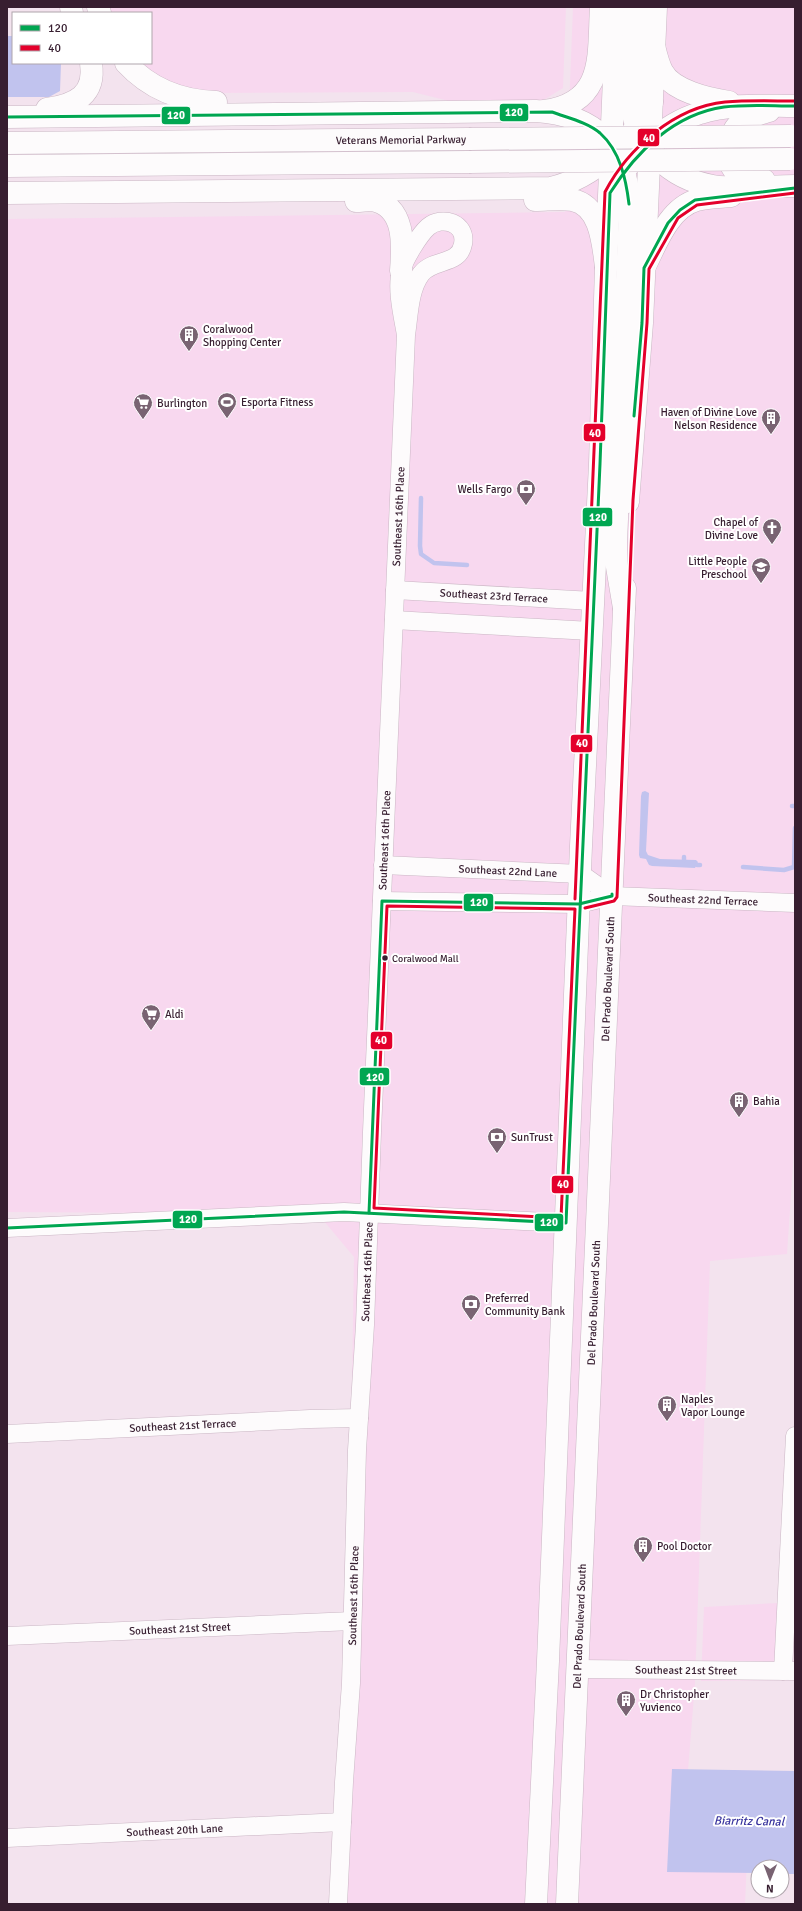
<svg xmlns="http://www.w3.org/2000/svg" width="802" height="1911" font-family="Signika,sans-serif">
  <rect width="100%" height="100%" fill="#f3e3ee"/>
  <!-- built -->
  <g fill="#f8d8ef">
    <polygon points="106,7 566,7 563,88 542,101 457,103 413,92 205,93 177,88 137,63 151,63 151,13 108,13"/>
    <polygon points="573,7 795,7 795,1135 787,1254 710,1261 695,1683 682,1846 747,1858 745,1904 344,1904 354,1257 318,1214 7,1212 7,219 565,212"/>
    <polygon points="778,1603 779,1680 701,1681 704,1607"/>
  </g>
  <!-- water -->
  <g fill="#c1c3ee">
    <polygon points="7,36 13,36 13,63 61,63 60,91 49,97 7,97"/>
    <polygon points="645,791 649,793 646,851 648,855 660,859 696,860 698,862 695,868 652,866 649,865 646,859 640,858 639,855 641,796 642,792"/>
    <polygon points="672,1769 795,1771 795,1874 782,1874 782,1867 758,1867 758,1873 667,1872"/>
  </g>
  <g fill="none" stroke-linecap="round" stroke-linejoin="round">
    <!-- stream -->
    <g stroke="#c1c3ee" stroke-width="4.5">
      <polyline points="421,498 420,546 421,554 434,563 467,565"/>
      <polyline points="792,806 795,806"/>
      <polyline points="684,860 684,857"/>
      <polyline points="697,865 700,865"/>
      <polyline points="743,867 784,870 794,867 795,828"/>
    </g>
    <defs>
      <g id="minor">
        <path id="s1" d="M395,590l198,11"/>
        <polyline points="394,620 591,631"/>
        <path id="s2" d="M383,865l198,9 31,22"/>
        <path id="s3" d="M382,901l197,3 33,-8 183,7"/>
        <polyline points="7,1228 344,1212 566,1223"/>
        <path id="s4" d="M7,1434l303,-15 49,-1"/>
        <path id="s5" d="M7,1636l345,-15"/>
        <path id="s6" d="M578,1669l216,2"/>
        <polyline points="783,1671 795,1436"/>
        <path id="s7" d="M7,1838l335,-16"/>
        <path id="s8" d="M338,1904l6,-122 7,-99 6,-233 8,-125 7,-193 34,-797c3,-19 3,-45 15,-61 12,-16 38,-8 42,-30 4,-21 -21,-29 -35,-17 -9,8 -24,33 -27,44 -5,18 2,46 5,64"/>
      </g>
      <g id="major">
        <polyline points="628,502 642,323 656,7"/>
        <polyline points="536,1904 548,1661 581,846 600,464 606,267 617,7"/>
        <path id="s9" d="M567,1904l58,-1316"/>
      </g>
      <g id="highway">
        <polyline points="71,7 72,13"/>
        <polyline points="98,7 100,13"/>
        <path d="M635,7l-4,96c5,43 39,76 82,83 24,4 57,0 82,0"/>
        <path d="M654,46c2,8 4,17 8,25 10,20 47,28 67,31"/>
        <path d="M126,63c24,26 56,38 90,39"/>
        <path d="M47,109c28,-4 49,-14 44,-46"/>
        <path d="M544,111c62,-8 54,-56 57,-104"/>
        <path d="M7,117l529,-6c62,4 91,38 94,98l-14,334v18l8,47"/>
        <path id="s10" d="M7,143l462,-4"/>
        <polyline points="7,166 469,162"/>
        <path d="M764,180c-6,-1 -15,-1 -21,-3 -21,-9 -17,-42 -3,-54 9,-7 19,-9 29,-12"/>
        <path d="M7,193l544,-5c45,-11 79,-46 101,-86"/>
        <path d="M610,193c19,-34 51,-69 90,-80 30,-10 64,-7 95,-7"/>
        <path d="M535,200c12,0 26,-2 37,0 29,5 31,45 34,67"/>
        <path d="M356,201c5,0 11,-1 16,-1 34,6 31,46 29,71"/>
        <path d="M644,268c12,-23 24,-60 53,-68 10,-3 23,-3 34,-4"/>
      </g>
    </defs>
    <!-- minor casing -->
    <use href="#minor" stroke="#cab6c4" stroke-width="19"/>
    <!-- major casing -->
    <use href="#major" stroke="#cab6c4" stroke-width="23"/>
    <!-- highway casing -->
    <use href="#highway" stroke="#cab6c4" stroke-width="23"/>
    <!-- minor -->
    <use href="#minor" stroke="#fdfbfc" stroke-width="18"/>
    <!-- major -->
    <use href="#major" stroke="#fdfbfc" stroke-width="22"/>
    <!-- highway -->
    <use href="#highway" stroke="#fdfbfc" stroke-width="22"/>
    <defs>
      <g id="highway-bridge">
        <polyline points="469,139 791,136"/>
        <polyline points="469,162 790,159"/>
      </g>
    </defs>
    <!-- highway-bridge casing -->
    <use href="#highway-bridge" stroke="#cab6c4" stroke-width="23" stroke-linecap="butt"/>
    <!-- highway-bridge -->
    <use href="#highway-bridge" stroke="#fdfbfc" stroke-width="22"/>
    <defs>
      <g id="bus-1">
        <path d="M7,117l545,-5c16,6 35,10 48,21 20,18 26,46 29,71"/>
        <polyline points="634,416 642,323 644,268 668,223 680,210 695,200 795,188"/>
        <polyline points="369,1213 382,901 579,904 612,896 612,894"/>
        <path d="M7,1228l337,-16 222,11 34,-759 10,-271c26,-41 64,-79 114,-86 23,-3 48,-1 71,-1"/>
      </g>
      <g id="bus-2">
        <path d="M575,899l30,-707c23,-44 70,-85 120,-90 23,-2 47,-1 70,-1"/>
        <polygon points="387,906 575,909 561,1218 374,1208"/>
        <polyline points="585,908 614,901 617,897 633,500 647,323 649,269 678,218 697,205 795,193"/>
      </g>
    </defs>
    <!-- bus-1 casing -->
    <use href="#bus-1" stroke="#fff" stroke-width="6"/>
    <!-- bus-2 casing -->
    <use href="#bus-2" stroke="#fff" stroke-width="6"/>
    <!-- bus-1 -->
    <use href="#bus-1" stroke="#00a651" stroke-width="3"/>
    <!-- bus-2 -->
    <use href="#bus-2" stroke="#e4002b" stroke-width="3"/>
  </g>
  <!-- icons -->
  <defs>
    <symbol id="building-pin" viewBox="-11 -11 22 30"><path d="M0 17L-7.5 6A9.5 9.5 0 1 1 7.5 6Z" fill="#796372" stroke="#fff"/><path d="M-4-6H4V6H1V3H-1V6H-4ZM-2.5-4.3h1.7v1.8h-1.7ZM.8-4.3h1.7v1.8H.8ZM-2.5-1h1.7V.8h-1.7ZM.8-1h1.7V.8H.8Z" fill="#fff"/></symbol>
    <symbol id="stadium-pin" viewBox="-11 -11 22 30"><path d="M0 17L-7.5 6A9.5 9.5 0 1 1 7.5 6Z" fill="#796372" stroke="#fff"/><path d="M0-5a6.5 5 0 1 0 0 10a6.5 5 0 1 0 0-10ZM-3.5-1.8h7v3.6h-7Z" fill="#fff"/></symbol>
    <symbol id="supermarket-pin" viewBox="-11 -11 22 30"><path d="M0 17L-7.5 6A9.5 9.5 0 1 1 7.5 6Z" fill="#796372" stroke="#fff"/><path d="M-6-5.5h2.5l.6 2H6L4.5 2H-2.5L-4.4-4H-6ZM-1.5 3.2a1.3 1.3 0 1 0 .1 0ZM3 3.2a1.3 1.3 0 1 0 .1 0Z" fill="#fff"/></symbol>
    <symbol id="bank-pin" viewBox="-11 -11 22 30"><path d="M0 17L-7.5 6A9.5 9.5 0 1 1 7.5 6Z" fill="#796372" stroke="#fff"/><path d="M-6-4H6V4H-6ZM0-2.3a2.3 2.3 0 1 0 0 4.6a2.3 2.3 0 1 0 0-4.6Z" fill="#fff"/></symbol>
    <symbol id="church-pin" viewBox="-11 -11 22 30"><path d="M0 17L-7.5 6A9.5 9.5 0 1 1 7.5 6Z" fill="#796372" stroke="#fff"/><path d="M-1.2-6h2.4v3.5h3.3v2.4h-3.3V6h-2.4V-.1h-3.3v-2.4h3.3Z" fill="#fff"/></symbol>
    <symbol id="school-pin" viewBox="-11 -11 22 30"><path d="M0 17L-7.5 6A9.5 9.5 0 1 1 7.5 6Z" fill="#796372" stroke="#fff"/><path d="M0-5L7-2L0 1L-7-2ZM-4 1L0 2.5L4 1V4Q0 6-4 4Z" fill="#fff"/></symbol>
  </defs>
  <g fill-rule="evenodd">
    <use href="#building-pin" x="178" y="324" width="22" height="30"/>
    <use href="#stadium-pin" x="216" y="391" width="22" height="30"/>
    <use href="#supermarket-pin" x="132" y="392" width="22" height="30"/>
    <use href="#building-pin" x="760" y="407" width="22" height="30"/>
    <use href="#bank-pin" x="515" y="478" width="22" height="30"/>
    <use href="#church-pin" x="761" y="517" width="22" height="30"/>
    <use href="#school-pin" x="750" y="556" width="22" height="30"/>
    <use href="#supermarket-pin" x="140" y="1003" width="22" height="30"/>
    <use href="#building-pin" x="728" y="1090" width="22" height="30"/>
    <use href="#bank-pin" x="486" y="1126" width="22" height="30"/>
    <use href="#bank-pin" x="460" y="1293" width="22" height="30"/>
    <use href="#building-pin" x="656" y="1394" width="22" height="30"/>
    <use href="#building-pin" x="632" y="1535" width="22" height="30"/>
    <use href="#building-pin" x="615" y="1689" width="22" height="30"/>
  </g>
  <!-- markers -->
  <circle fill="#371e30" stroke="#fff" stroke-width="1.5" cx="385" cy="958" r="3.5"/>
  <g text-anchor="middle" stroke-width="4" stroke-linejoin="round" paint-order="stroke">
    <!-- bus labels -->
    <g font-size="10" fill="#371e30" stroke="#fff" text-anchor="start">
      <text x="392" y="962">Coralwood Mall</text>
    </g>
    <!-- street labels -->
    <g font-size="11" fill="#371e30" stroke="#fff">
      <text dy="4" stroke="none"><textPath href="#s10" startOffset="394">Veterans Memorial Parkway</textPath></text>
      <text dy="4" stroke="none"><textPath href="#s8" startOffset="1389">Southeast 16th Place</textPath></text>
      <text dy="4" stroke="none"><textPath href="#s1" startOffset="99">Southeast 23rd Terrace</textPath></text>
      <text dy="4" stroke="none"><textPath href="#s8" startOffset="1065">Southeast 16th Place</textPath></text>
      <text dy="4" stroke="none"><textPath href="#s2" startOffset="125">Southeast 22nd Lane</textPath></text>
      <text dy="4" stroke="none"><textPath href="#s3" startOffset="322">Southeast 22nd Terrace</textPath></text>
      <text dy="4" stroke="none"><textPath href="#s9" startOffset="926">Del Prado Boulevard South</textPath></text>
      <text dy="4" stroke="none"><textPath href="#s8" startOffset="633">Southeast 16th Place</textPath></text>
      <text dy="4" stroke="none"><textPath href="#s9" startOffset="602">Del Prado Boulevard South</textPath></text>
      <text dy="4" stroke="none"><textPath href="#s4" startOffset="176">Southeast 21st Terrace</textPath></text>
      <text dy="4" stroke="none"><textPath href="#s8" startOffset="309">Southeast 16th Place</textPath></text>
      <text dy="4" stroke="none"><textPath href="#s9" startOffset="278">Del Prado Boulevard South</textPath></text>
      <text dy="4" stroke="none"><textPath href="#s5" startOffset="173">Southeast 21st Street</textPath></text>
      <text dy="4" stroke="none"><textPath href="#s6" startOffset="108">Southeast 21st Street</textPath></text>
      <text dy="4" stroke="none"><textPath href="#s7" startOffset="168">Southeast 20th Lane</textPath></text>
    </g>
    <!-- poi labels -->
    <g font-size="11" fill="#371e30" stroke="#fff" text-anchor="start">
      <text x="203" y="333">Coralwood<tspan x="203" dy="13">Shopping Center</tspan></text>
      <text x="241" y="406">Esporta Fitness</text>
      <text x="157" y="407">Burlington</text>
      <text x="757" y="416" text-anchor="end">Haven of Divine Love<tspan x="757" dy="13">Nelson Residence</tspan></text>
      <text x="512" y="493" text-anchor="end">Wells Fargo</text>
      <text x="758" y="526" text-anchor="end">Chapel of<tspan x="758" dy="13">Divine Love</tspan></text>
      <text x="747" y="565" text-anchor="end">Little People<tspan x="747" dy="13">Preschool</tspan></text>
      <text x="165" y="1018">Aldi</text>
      <text x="753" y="1105">Bahia</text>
      <text x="511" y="1141">SunTrust</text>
      <text x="485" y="1302">Preferred<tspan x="485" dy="13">Community Bank</tspan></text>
      <text x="681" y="1403">Naples<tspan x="681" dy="13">Vapor Lounge</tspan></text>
      <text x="657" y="1550">Pool Doctor</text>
      <text x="640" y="1698">Dr Christopher<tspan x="640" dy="13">Yuvienco</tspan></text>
    </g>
    <!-- water labels -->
    <g font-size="12" font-style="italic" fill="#37329d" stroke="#fff">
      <text transform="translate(749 1821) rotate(1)" y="4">Biarritz Canal</text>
    </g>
  </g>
  <g stroke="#fff" stroke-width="1.5">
    <rect x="499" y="103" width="30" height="19" rx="4" fill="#00a651"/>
    <rect x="161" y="106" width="30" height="19" rx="4" fill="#00a651"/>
    <rect x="637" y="128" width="23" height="19" rx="4" fill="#e4002b"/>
    <rect x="583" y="423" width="23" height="19" rx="4" fill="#e4002b"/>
    <rect x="582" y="507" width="31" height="20" rx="4" fill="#00a651"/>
    <rect x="570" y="734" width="23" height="19" rx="4" fill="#e4002b"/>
    <rect x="463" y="893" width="31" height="19" rx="4" fill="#00a651"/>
    <rect x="370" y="1031" width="23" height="19" rx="4" fill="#e4002b"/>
    <rect x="359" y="1067" width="31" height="19" rx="4" fill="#00a651"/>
    <rect x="551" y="1175" width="23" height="19" rx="4" fill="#e4002b"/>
    <rect x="172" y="1210" width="31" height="19" rx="4" fill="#00a651"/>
    <rect x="534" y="1213" width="30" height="19" rx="4" fill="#00a651"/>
  </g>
  <g font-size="11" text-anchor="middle" font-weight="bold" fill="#fff">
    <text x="514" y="116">120</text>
    <text x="176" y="119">120</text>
    <text x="649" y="142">40</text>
    <text x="595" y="437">40</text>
    <text x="598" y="521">120</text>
    <text x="582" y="747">40</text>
    <text x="479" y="906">120</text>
    <text x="381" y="1044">40</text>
    <text x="375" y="1081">120</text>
    <text x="563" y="1188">40</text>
    <text x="188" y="1223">120</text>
    <text x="549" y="1226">120</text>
  </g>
  <!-- border -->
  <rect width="802" height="1911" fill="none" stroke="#371e30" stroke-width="16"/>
  <!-- legend -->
  <rect x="12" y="12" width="140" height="52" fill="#ffffff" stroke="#afa5ac"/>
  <rect x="20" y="25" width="20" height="6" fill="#00a651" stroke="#afa5ac"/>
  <text x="48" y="32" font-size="12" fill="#371e30">120</text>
  <rect x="20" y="45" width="20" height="6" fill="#e4002b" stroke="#afa5ac"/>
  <text x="48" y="52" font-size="12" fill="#371e30">40</text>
  <!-- north arrow -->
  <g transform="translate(770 1879) rotate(181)"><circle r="19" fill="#ffffff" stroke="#afa5ac"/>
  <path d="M0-3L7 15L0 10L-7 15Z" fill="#796372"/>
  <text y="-6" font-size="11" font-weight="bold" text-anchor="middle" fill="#371e30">N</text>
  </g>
</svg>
